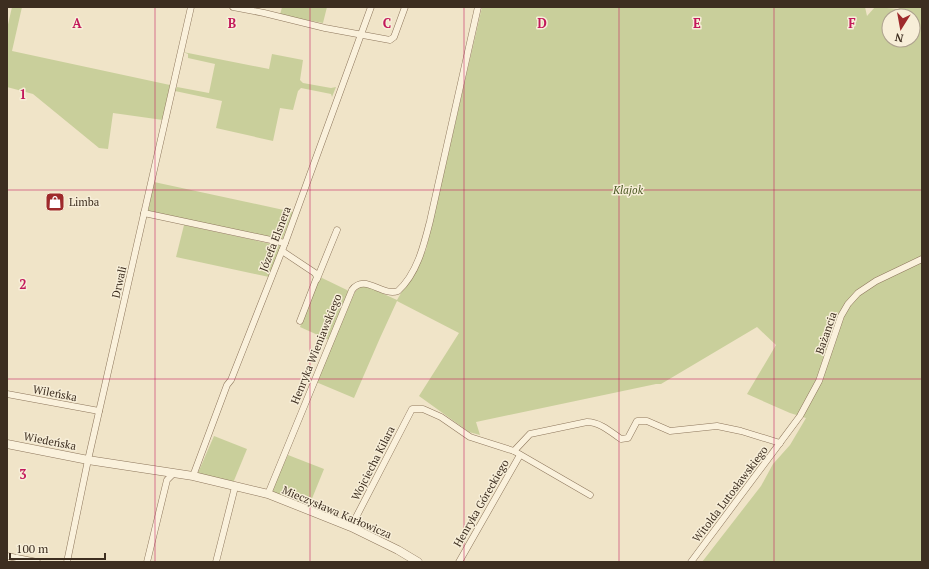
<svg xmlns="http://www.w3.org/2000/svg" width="929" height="569" font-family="'PT Serif',serif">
  <rect width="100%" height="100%" fill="#f0e4c8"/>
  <!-- green -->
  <g fill="#c9cf9b" fill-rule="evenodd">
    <polygon points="12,7 22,7 12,51 170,85 163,120 113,113 108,149 99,148 33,94 7,87 7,29"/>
    <polygon points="282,7 327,7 323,23 280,15"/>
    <path d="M482,7h383l2,9 8,-9 23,2 3,-2h21v555h-220l59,-76 12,-22 17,-19 16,-27 -16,-5 -43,-19 29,-49 -19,-18 -96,57h-5l-180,38 4,13 -11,-3 -50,-36 40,-63 -62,-32 -17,37 -26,60 -38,-16 39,-90 4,-4 5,-3 33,15 29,-50zM889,16h24v24h-24z"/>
    <polygon points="183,52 269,69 272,54 303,60 300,80 303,83 331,88 336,87 332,97 331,94 301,88 298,91 293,110 280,108 273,141 216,128 222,101 175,91 177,87 209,93 215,64 188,58 188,54"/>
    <polygon points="154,182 293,212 282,240 148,212"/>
    <polygon points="184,225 281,246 269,277 176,257"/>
    <polygon points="320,277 349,291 329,340 300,327"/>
    <polygon points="214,436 247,449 233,483 197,475"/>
    <polygon points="288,455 324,469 309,506 271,492"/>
  </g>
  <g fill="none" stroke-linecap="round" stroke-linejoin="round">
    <defs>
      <g id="minor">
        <polyline points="233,7 264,13 325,28 390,40 394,37 405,7"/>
        <polyline points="144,213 285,243"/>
        <polyline points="282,251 315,273 317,277 300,321"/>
        <polyline points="317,279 337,230"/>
        <polyline points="7,394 99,411"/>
        <path d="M514,451l16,-17 57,-12c13,0 24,10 34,17l7,-1 9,-17h10l23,10 47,-5 24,5 39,12"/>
        <polyline points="193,476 227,385 231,380 285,243 371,7"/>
        <path d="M268,494l84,-204c13,-17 30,7 46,1 19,-17 26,-46 32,-70l48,-214"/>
        <polyline points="351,527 412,409 423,409 441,417 470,437 514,451 590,495"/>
        <polyline points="7,556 37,562"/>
        <polyline points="67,562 88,460 191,7"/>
        <polyline points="147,562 167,480 174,473"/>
        <polyline points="216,562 235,487"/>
        <polyline points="459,562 520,455"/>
        <polyline points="691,562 800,416 819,381 841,316 848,304 858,293 876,281 922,259"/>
      </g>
      <polyline id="tertiary" points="7,444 88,460 193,476 268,494 351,527 398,550 418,562"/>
    </defs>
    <!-- minor casing -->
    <use href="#minor" stroke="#8d765c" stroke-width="7"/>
    <!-- tertiary casing -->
    <use href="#tertiary" stroke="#8d765c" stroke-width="9"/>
    <!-- minor -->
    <use href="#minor" stroke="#faf1dc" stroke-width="6"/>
    <!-- tertiary -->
    <use href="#tertiary" stroke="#faf1dc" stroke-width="8"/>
  </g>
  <!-- grid -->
  <path fill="none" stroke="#c2185b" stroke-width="1" stroke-opacity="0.55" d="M155,7v555M310,7v555M464,7v555M619,7v555M774,7v555M7,190h915M7,379h915"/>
  <!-- icons -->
  <defs>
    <symbol id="shop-square" viewBox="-11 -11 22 22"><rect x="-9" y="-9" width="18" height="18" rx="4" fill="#9e2a2b" stroke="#f7eed8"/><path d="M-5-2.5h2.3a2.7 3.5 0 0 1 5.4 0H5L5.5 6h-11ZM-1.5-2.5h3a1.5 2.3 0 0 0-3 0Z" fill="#fff"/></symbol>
  </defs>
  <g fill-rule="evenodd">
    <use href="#shop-square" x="44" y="191" width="22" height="22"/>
  </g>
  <g text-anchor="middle" stroke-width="3" stroke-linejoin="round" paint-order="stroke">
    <!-- park labels -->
    <g font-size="11" font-style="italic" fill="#4d5a26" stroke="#f7eed8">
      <text x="628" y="194">Klajok</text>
    </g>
    <!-- poi labels -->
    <g font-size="11" fill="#3d2e20" stroke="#f7eed8" text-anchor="start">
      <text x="69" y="206">Limba</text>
    </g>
    <!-- street labels -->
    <g font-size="11" fill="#3d2e20" stroke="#f7eed8">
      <text transform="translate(275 239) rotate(-69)" y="4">Józefa Elsnera</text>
      <text transform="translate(119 282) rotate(-77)" y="4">Drwali</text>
      <text transform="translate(826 333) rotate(-71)" y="4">Bażancia</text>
      <text transform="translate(316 349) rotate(-68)" y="4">Henryka Wieniawskiego</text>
      <text transform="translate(55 393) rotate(11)" y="4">Wileńska</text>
      <text transform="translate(50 441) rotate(11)" y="4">Wiedeńska</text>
      <text transform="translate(373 463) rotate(-63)" y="4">Wojciecha Kilara</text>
      <text transform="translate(730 494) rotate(-53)" y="4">Witolda Lutosławskiego</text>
      <text transform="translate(481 503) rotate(-60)" y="4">Henryka Góreckiego</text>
      <text transform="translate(337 512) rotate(23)" y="4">Mieczysława Karłowicza</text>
    </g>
  </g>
  <g font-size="13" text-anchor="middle" font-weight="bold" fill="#c2185b" stroke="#f7eed8" stroke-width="3" stroke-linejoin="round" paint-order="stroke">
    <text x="77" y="28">A</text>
    <text x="232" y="28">B</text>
    <text x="387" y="28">C</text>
    <text x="542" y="28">D</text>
    <text x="697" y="28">E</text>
    <text x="852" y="28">F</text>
    <text x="23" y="99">1</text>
    <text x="23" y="289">2</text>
    <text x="23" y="479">3</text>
  </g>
  <!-- border -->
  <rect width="929" height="569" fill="none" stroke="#3d2e20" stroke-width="16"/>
  <!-- north arrow -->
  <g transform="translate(901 28) rotate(191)"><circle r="19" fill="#f7eed8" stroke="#ada18e"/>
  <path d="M0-3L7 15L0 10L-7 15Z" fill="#9e2a2b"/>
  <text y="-6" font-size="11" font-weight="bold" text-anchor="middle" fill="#3d2e20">N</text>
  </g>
  <!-- scale -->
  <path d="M10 553v6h95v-6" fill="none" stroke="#3d2e20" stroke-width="2"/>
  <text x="16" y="553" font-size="12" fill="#3d2e20" stroke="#f7eed8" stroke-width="3" paint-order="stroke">100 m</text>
</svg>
